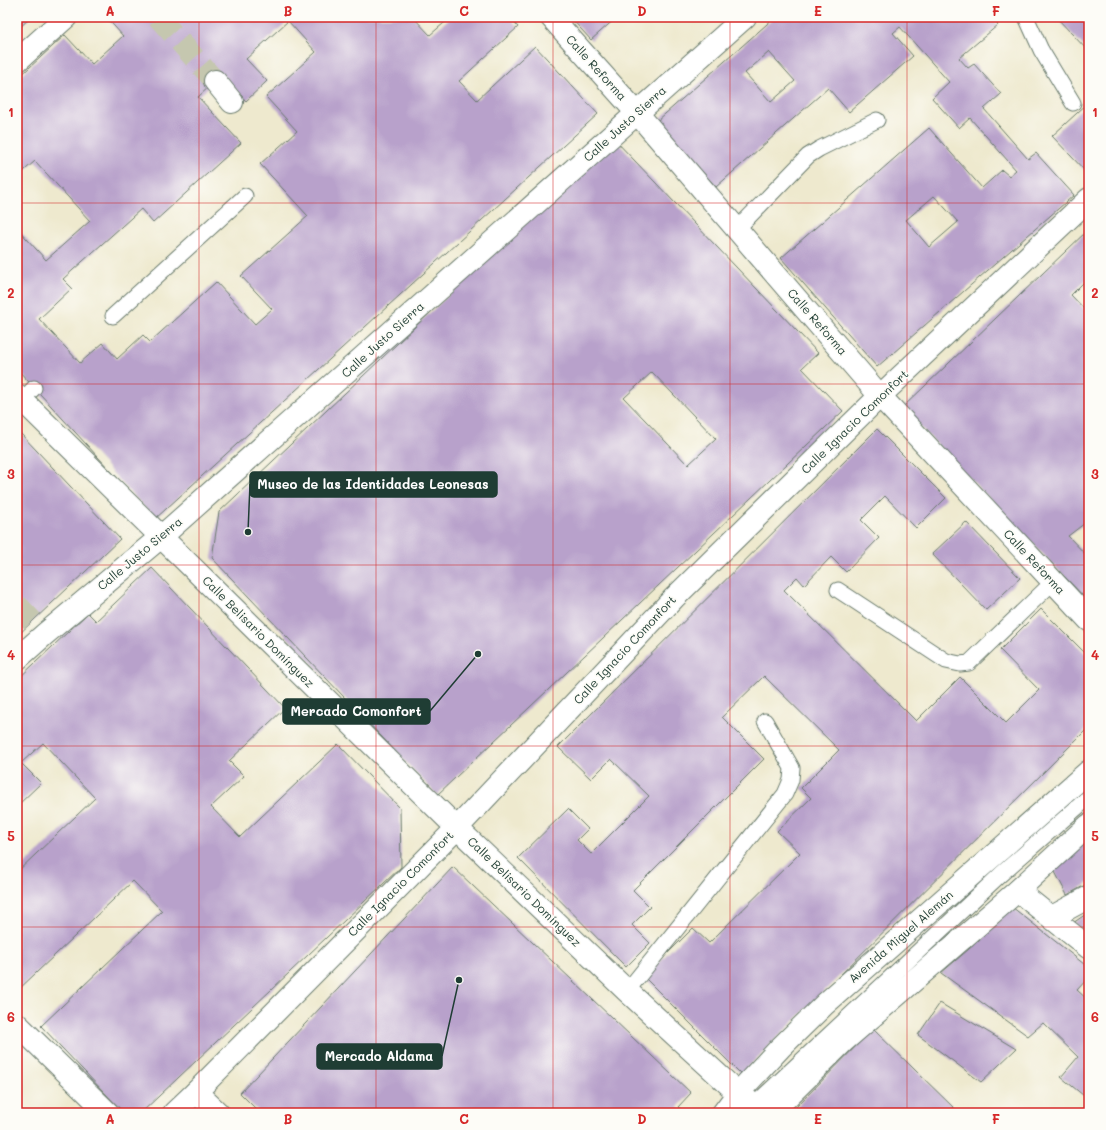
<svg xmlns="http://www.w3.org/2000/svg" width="1106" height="1130" font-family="Mali,sans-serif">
  <rect width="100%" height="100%" fill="#fdfcf7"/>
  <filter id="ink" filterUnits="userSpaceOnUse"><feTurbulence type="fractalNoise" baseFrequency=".025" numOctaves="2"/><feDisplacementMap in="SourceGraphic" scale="8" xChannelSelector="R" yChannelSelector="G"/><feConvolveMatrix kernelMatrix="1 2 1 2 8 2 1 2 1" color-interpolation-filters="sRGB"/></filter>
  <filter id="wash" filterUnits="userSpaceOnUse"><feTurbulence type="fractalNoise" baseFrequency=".012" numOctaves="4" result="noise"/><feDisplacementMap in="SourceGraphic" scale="16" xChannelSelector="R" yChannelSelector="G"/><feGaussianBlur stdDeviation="0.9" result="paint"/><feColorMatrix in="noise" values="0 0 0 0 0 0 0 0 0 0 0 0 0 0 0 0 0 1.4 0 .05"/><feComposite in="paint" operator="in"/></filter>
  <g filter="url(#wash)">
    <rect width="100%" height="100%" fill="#eee9ce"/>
    <g id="blocks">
      <!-- building -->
      <g fill="#b8a1cb" fill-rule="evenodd">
        <polygon points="17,17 31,17 17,30"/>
        <path d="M106,17h307l17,18 21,-18h58l9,10 -59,54 18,19 58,-54 63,68 -443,405 -138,-150v-141l29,32 44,-39 -55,-60 -18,16v-98l48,-44 27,29 31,-28zM288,21l28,31 -50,45 31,34 -37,33 48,52 -67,60 31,33 -17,15 -39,-42 -66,60 -7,-7 -26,24 -14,-16 -23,20 -41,-44 33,-31 -9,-9 78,-70 12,14 88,-80 -43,-46 24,-22 24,26 21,-20 -21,-22z"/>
        <polygon points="570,17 617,17 591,40"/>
        <path d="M775,17h216l7,8 -39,33 9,10 6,-4 27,30 -17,15 44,50 8,-6 38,42 -197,172 -96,-109 148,-130 53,60 20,-18 7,6 7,-6 -46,-52 -11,10 -27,-30 17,-16 -49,-55 -7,6 20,23 -64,56 -21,-24 -112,99 -59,-66zM769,52l26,29 -24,21 -26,-29zM934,196l24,26 -29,25 -23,-27z"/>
        <polygon points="1056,17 1089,17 1089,52"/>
        <polygon points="1089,102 1089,175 1052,136"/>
        <path d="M614,139l204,214 -16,15 41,43 -406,384 -225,-237 7,-46zM652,372l64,67 -28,26 -64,-67z"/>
        <polygon points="1089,229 1089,283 1086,280 1071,295 1089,314 1089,520 1068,536 1089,558 1089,602 902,408"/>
        <polygon points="877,429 946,498 916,528 885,496 861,520 879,538 846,572 831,557 804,585 797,577 784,590 916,721 960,677 1006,723 1039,690 1000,650 1041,609 1089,657 1089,727 741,1074 644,977 693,928 709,943 800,853 777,831 811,798 801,788 839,750 764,676 722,717 764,759 633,890 650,907 632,925 650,943 626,967 518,858 568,809 588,829 577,840 591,854 649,796 611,759 591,779 558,747"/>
        <polygon points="20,433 120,539 17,636 17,436"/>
        <polygon points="966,522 1020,578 986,610 932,554"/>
        <polygon points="152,568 285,708 229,761 244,776 211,807 240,837 338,744 400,808 401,867 141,1113 124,1113 41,1026 162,911 133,881 17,991 17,872 95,798 43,743 21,763 41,783 17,806 17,680 88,613 96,621"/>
        <polygon points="1089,837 1089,883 1067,895 1053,868"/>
        <polygon points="453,867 691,1093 678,1107 685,1113 260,1113 240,1093"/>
        <polygon points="1012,907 1089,968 1089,977 1077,990 1089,1001 1089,1100 1061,1077 1078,1057 1043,1023 1028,1036 941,973 976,943"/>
        <polygon points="1089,912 1089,935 1073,923"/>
        <polygon points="940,1003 1016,1049 981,1082 918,1035"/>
        <polygon points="873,1029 956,1110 953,1113 790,1113"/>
      </g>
    </g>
  </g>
  <g filter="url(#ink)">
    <use href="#blocks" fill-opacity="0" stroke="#67796a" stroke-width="1"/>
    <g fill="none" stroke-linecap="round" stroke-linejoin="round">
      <!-- street-tunnel -->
      <g stroke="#c5c7af" stroke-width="22" stroke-dasharray="22 11" stroke-linecap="butt">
        <polyline points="158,17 215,81"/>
        <polyline points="17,605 45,634"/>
      </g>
      <defs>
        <g id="lane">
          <polyline points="1026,17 1041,50 1073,103"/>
          <polyline points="737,229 808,156 819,149 877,120"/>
          <polyline points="113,316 245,196"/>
          <polyline points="22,400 34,388"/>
          <polyline points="838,590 946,661 960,664 969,663 1053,582"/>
          <polyline points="627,991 785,794 791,780 792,768 765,721"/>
          <polyline points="749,1112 754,1105 1001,874 1089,797"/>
        </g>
        <g id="street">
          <polyline points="551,17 637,113 880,396 1089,620"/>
          <polyline points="17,61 66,17"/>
          <polyline points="215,81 232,102"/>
          <polyline points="17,395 457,828 627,991 738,1093 764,1113"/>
          <polyline points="17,659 45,634 162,536 745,17"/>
          <polyline points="1018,891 1089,948"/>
          <polyline points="1052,917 1089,897"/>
          <polyline points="17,1024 108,1113"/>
          <polyline points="196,1092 218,1113"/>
          <polyline points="174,1113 196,1092 457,828 674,598 880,396 1089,199"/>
        </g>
        <g id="secondary">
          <polyline points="723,1113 738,1093 780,1048 825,1004 1089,771"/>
          <polyline points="771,1113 844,1041 1015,893 1089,825"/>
        </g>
      </defs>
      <!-- lane casing -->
      <use href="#lane" stroke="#67796a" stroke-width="17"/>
      <!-- street casing -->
      <use href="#street" stroke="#67796a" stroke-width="24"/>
      <!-- secondary casing -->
      <use href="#secondary" stroke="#67796a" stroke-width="24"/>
      <!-- lane -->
      <use href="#lane" stroke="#fff" stroke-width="15"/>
      <!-- street -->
      <use href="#street" stroke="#fff" stroke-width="22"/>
      <!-- secondary -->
      <use href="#secondary" stroke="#fff" stroke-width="22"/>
    </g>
  </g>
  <!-- grid -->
  <path fill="none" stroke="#d62828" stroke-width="1" stroke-opacity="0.55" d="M199,17v1096M376,17v1096M553,17v1096M730,17v1096M907,17v1096M17,203h1072M17,384h1072M17,565h1072M17,746h1072M17,927h1072"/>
  <g text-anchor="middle" stroke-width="3.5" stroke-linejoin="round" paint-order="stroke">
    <!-- street labels -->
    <g font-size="12" fill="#1f3d34" stroke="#fdfcf7">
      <text transform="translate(596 68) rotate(48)" y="4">Calle Reforma</text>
      <text transform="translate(625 124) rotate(-42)" y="4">Calle Justo Sierra</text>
      <text transform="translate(817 322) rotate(49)" y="4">Calle Reforma</text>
      <text transform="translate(383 340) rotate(-42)" y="4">Calle Justo Sierra</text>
      <text transform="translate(855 422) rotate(-44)" y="4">Calle Ignacio Comonfort</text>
      <text transform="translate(140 554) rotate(-40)" y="4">Calle Justo Sierra</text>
      <text transform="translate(1034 562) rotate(47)" y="4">Calle Reforma</text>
      <text transform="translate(258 632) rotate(45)" y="4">Calle Belisario Domínguez</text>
      <text transform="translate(625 650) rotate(-47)" y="4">Calle Ignacio Comonfort</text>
      <text transform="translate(401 884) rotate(-45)" y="4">Calle Ignacio Comonfort</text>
      <text transform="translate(524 892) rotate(44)" y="4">Calle Belisario Domínguez</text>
      <text transform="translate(901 937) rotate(-41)" y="4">Avenida Miguel Alemán</text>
    </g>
  </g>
  <!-- callouts -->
  <path fill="none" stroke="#1f3d34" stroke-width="1.5" d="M248 532L250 484M478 654L430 711M459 980L442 1056"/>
  <g fill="#1f3d34" stroke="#fdfcf7" stroke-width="1.5">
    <circle cx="248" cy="532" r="4"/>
    <circle cx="478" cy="654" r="4"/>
    <circle cx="459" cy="980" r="4"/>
  </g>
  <g fill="#1f3d34" stroke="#1f3d34" stroke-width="1.5">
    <rect x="250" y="472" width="247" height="25" rx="4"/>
    <rect x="283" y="699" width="147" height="25" rx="4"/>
    <rect x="317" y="1044" width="125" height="25" rx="4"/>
  </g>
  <g font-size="13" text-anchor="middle" font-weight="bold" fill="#fff">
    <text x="373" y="489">Museo de las Identidades Leonesas</text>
    <text x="356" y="716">Mercado Comonfort</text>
    <text x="379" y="1061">Mercado Aldama</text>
  </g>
  <!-- margin -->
  <rect width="1106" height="1130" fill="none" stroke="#fdfcf7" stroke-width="44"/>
  <rect x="22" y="22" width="1062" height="1086" fill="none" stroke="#d62828" stroke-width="1.5"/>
  <g font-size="13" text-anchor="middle" font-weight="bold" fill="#d62828">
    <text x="110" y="16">A</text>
    <text x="288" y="16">B</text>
    <text x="464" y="16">C</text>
    <text x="642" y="16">D</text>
    <text x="818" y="16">E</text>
    <text x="996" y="16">F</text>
    <text x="11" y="117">1</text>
    <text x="1095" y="117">1</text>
    <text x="11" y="298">2</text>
    <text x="1095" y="298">2</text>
    <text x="11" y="479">3</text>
    <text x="1095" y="479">3</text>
    <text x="11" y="660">4</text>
    <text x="1095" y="660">4</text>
    <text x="11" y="841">5</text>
    <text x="1095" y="841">5</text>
    <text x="11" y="1022">6</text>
    <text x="1095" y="1022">6</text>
    <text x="110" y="1124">A</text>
    <text x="288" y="1124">B</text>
    <text x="464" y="1124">C</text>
    <text x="642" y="1124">D</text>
    <text x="818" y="1124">E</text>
    <text x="996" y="1124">F</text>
  </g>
</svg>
